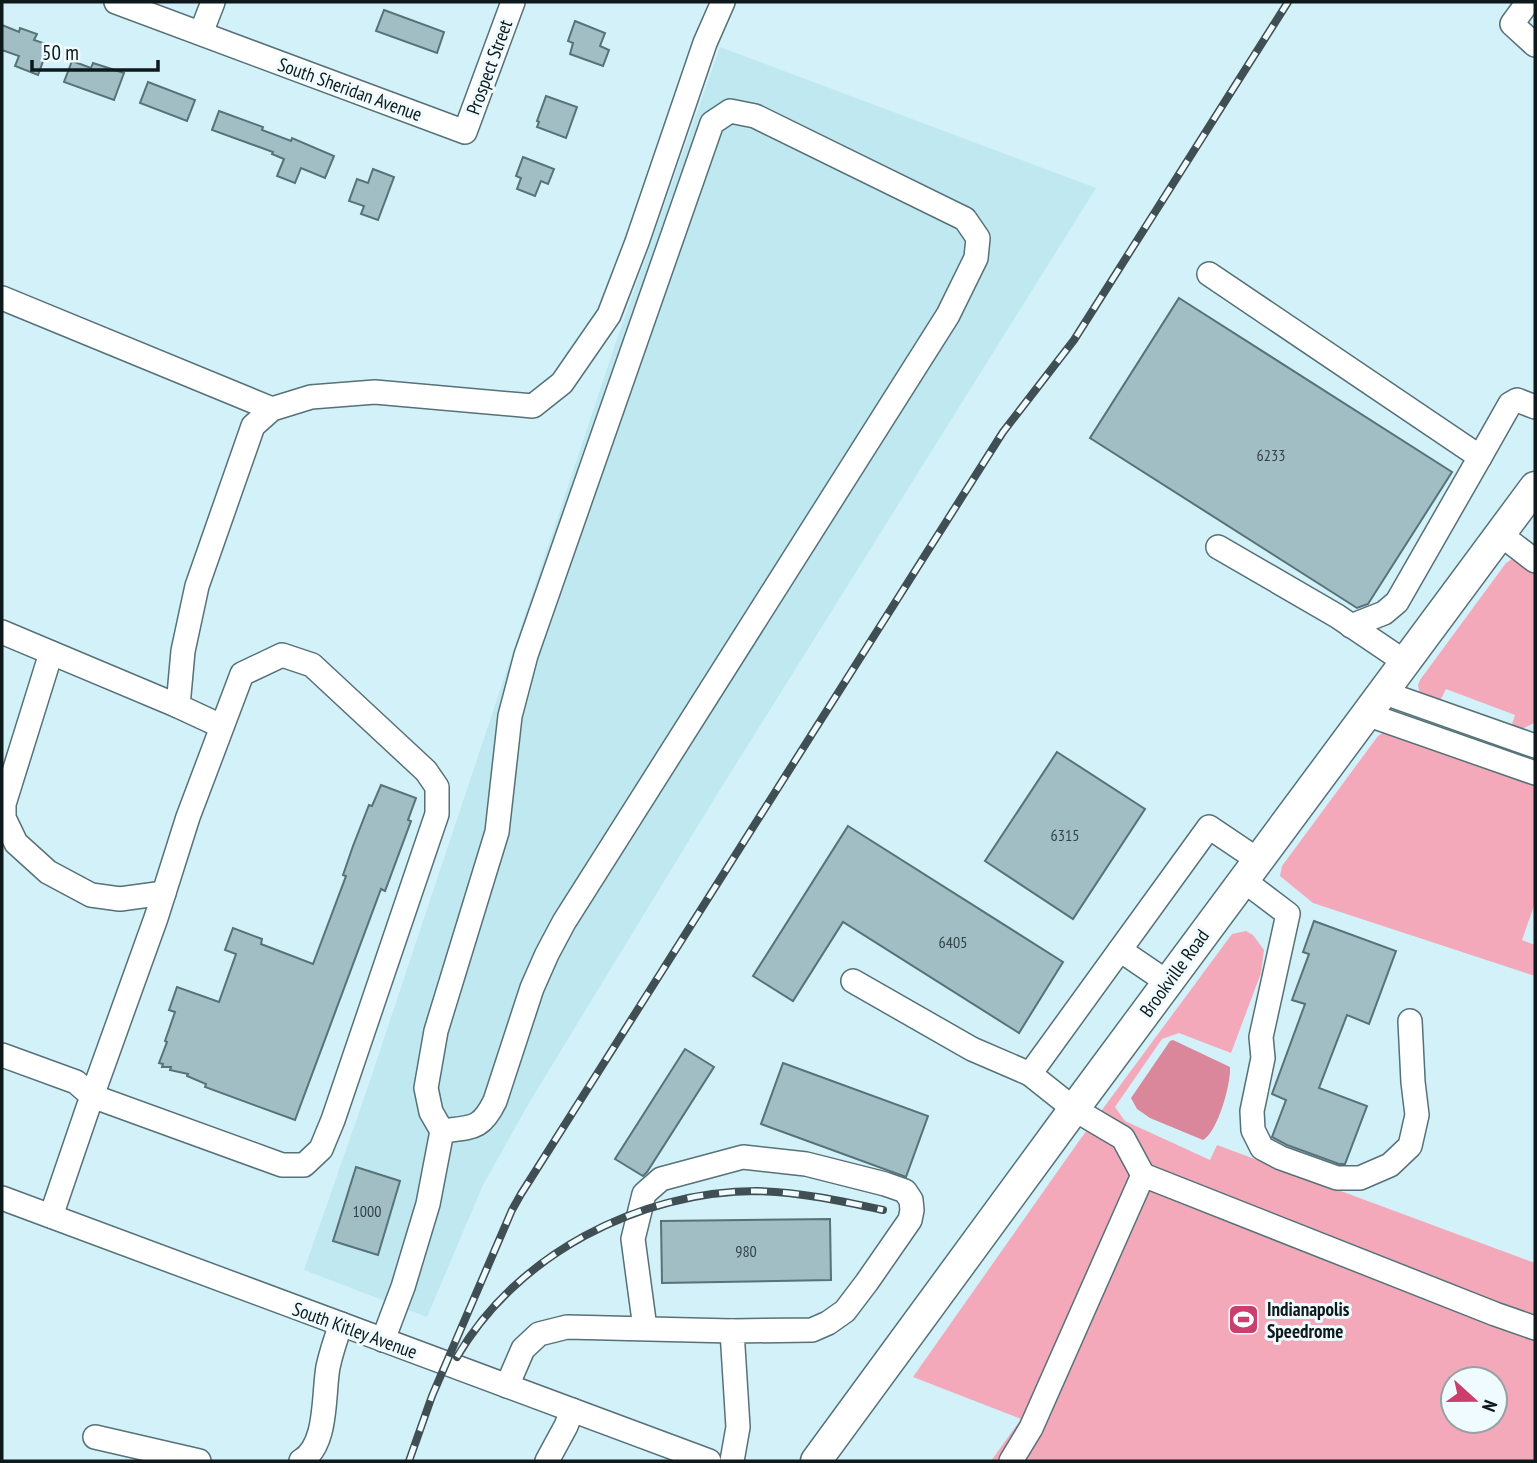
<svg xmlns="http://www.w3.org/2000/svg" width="1537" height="1463" font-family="'PT Sans Narrow',sans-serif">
  <rect width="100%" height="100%" fill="#d3f1f8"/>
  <!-- built -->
  <polygon fill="#c0e8f1" points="720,47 1096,188 716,796 529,1103 483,1185 427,1317 304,1270 369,1084 616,342"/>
  <!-- green -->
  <g fill="#f3a9ba" fill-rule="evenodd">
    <polygon points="1520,558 1535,569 1535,719 1534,723 1524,728 1515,730 1511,727 1515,715 1446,689 1440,701 1420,695 1418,685 1420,680 1506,563 1512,559"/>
    <polygon points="1387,730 1535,782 1535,903 1522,940 1535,945 1535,976 1313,903 1280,876 1282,866 1378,736"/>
    <path d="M1246,931l7,4 11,15 -3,23 -30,80 -52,-20 -17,6 -47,68 10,14 85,39 7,-15 318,118v198h-544l30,-42 -108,-42 166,-236 153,-207zM1453,1379h42v42h-42z"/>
  </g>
  <!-- water -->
  <path fill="#db879b" d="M1173,1040l57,27c1,17 -12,64 -27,73l-53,-22 -13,-9 -6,-11 39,-57z"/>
  <!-- building -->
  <g fill="#a1bec5" stroke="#577278" stroke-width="2">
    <polygon points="384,10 444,32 437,53 376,31"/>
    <polygon points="575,21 605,33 600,46 609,50 603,66 570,54 573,43 568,41"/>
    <polygon points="2,25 19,32 20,28 37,34 34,40 49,45 38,75 15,66 19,56 2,50"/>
    <polygon points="72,61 91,68 93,63 124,73 114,100 64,82"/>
    <polygon points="148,82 195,100 187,121 140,103"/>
    <polygon points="546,96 577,107 566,138 537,127 539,122 537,121"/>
    <polygon points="219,111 263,127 262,130 291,141 292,138 334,156 325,178 301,168 295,183 277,176 284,159 272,154 273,152 212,130"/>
    <polygon points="523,157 554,169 548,184 541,181 535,196 517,189 521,178 516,176"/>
    <polygon points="373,169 394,177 378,220 361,214 364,206 349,201 357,179 368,183"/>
    <polygon points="1179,298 1452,472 1368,604 1357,608 1090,438"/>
    <polygon points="1057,752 1145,809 1073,919 985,861"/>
    <polygon points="381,785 416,798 408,820 411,821 385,891 381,889 295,1120 205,1087 206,1084 187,1076 188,1074 170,1070 171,1067 162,1067 163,1064 159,1063 167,1042 165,1041 175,1012 169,1010 177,987 219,1002 236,954 225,950 233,928 262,939 261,944 313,964 346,876 343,875 353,846 369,805 372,806"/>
    <polygon points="848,826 1063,962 1019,1033 843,922 793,1001 753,976"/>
    <polygon points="1314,921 1396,951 1369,1024 1347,1015 1319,1088 1367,1106 1345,1164 1339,1164 1287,1145 1272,1137 1286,1100 1272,1094 1305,1004 1292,1000 1309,954 1303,952"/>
    <polygon points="685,1049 714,1067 647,1172 643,1176 615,1159"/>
    <polygon points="783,1063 928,1116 906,1177 761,1124"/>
    <polygon points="356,1167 400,1181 378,1255 333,1241"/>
    <polygon points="830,1219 831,1280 662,1283 661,1221"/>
  </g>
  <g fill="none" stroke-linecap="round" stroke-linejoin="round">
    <defs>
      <g id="minor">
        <polyline points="116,2 465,132 513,2"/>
        <polyline points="1528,2 1512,24 1535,45"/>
        <polyline points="201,33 213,2"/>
        <polyline points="1209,274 1480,457 1397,602 1384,613 1351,626"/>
        <polyline points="2,298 272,409"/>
        <polyline points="1480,457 1510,404 1517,400 1535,407"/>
        <polyline points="1500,534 1535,561"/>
        <polyline points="1218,547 1337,616 1405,662"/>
        <polyline points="2,632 178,706"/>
        <polyline points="51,653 4,804 4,818 16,843 48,872 91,895 120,899 164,893"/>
        <polyline points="1382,692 1535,746"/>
        <polyline points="1366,714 1535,773"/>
        <polyline points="221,726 178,706 183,651 197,586 253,426 272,409 311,397 375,392 533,406 562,383 609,315 637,242 705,43 723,2"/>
        <polyline points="1243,880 1288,914 1261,1037 1263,1058 1252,1111 1253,1130 1262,1148 1281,1158 1337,1178 1360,1178 1390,1165 1410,1146 1417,1115 1413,1082 1410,1021"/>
        <polyline points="1120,950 1167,982"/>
        <polyline points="853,981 972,1049 1030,1074"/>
        <polyline points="2,1055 76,1082 92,1096 156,918 188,817 242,674 282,655 312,665 426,771 437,787 437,814 333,1120 321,1149 304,1165 282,1165 92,1096 51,1216"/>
        <polyline points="1143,1175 1123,1138 1074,1109 1030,1074 1209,827 1258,860"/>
        <polyline points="2,1198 709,1461"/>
        <polyline points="645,1328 633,1239 644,1194 661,1179 743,1157 806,1164 885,1184 905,1191 911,1200 912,1210 910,1220 867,1282 845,1311 828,1323 812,1330 732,1331 738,1427 732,1461"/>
        <path d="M383,1340l20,-53 25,-83 14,-73 -11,-19 -5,-24 10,-57 61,-199 13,-116 16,-61 186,-532 18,-12 25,5 210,103 13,19 -2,20 -28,57 -384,607 -17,32 -15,34 -37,113c-14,29 -23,26 -53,30"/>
        <polyline points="507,1386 523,1349 539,1334 567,1327 732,1331"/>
        <polyline points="95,1437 199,1461"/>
        <path d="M301,1461c27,-16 22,-66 27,-94 3,-14 8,-29 13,-43"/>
        <polyline points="547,1461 566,1426 572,1410"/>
        <polyline points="1011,1461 1031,1428 1143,1175 1495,1314 1535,1328"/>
      </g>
      <polyline id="major" points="816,1461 1074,1109 1535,487"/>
    </defs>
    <!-- minor casing -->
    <use href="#minor" stroke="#567177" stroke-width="26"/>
    <!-- major casing -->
    <use href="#major" stroke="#567177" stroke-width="33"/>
    <!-- minor -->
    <use href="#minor" stroke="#fff" stroke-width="23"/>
    <!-- major -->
    <use href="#major" stroke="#fff" stroke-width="30"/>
    <defs>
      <g id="rail">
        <path d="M457,1357c59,-102 182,-166 300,-166 43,1 85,10 126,19"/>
        <polyline points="409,1461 432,1396 512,1210 521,1194 1003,432 1074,340 1288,2"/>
      </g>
    </defs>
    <!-- rail casing -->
    <use href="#rail" stroke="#404f53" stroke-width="8"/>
    <!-- rail -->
    <use href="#rail" stroke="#effbfe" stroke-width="5" stroke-dasharray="16" stroke-linecap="butt"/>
  </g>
  <!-- icons -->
  <defs>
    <symbol id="stadium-square" viewBox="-11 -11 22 22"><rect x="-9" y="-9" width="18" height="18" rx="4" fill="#cb3e6e" stroke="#effbfe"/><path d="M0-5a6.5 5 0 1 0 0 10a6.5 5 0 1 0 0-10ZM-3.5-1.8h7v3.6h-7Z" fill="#fff"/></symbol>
  </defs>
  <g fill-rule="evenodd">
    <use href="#stadium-square" x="1226" y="1302" width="35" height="35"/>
  </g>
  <g text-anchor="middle" stroke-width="6" stroke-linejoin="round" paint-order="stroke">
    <!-- number labels -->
    <g font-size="16" fill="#334246">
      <text x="1271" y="461">6233</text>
      <text x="1065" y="841">6315</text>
      <text x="953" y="948">6405</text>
      <text x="367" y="1217">1000</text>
      <text x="746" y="1257">980</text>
    </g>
    <!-- street labels -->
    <g font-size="19" fill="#0e191b" stroke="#effbfe">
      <text transform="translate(489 67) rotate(-70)" y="7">Prospect Street</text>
      <text transform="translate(350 89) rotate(20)" y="7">South Sheridan Avenue</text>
      <text transform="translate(1174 973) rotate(-54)" y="7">Brookville Road</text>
      <text transform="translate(355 1330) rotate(20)" y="7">South Kitley Avenue</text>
    </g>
    <!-- poi labels -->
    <g font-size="19" font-weight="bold" fill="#0e191b" stroke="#effbfe" text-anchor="start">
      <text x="1267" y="1316">Indianapolis<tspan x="1267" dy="22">Speedrome</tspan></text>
    </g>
  </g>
  <!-- border -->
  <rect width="1537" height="1463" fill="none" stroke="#0e191b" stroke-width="7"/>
  <!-- north arrow -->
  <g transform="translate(1474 1400) rotate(111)"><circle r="33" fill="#effbfe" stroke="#95a1a3" stroke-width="2"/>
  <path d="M0-5L12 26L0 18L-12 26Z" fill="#cb3e6e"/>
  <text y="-10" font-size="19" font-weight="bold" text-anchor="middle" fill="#0e191b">N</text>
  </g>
  <!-- scale -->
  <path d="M32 60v10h126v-10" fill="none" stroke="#0e191b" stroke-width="3.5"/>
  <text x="42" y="60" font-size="21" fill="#0e191b" stroke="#effbfe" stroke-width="5" paint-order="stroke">50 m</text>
</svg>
